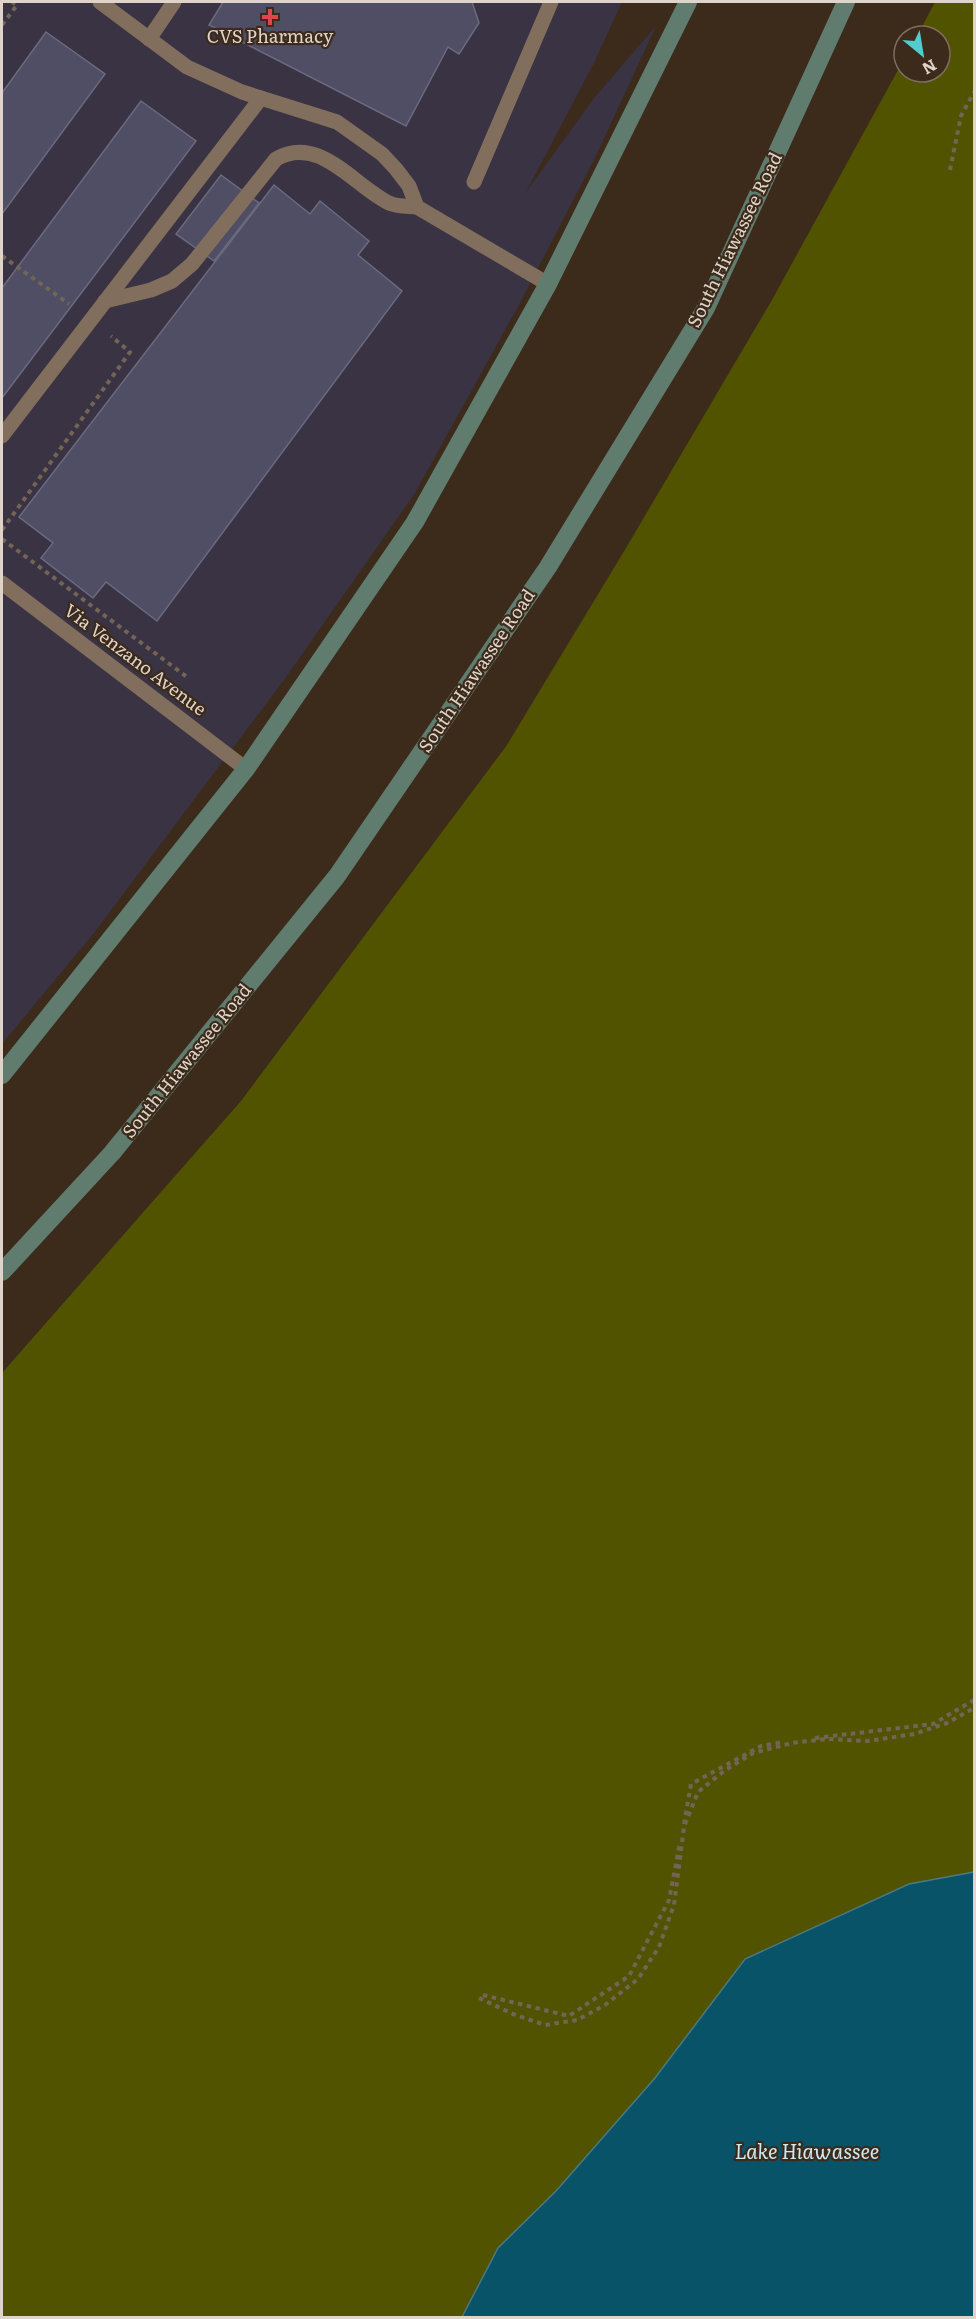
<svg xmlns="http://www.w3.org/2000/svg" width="976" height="2319" font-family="Literata,serif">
  <rect width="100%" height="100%" fill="#3c2b1b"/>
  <!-- commercial -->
  <polygon fill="#393343" points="2,2 622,2 594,63 526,192 595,97 656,26 595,158 521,301 415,493 284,680 193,801 94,933 2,1044"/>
  <!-- green -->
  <polygon fill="#525300" points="935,2 974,2 974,1872 745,1959 655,2078 556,2191 498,2248 462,2317 2,2318 2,1373 241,1101 507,745 626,548 772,300 904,59 904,72 940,72 940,36 917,36"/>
  <!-- water -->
  <polygon fill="#085368" stroke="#487985" stroke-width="1.5" points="974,1872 974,2317 462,2317 498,2248 556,2191 655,2078 745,1959 909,1884"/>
  <!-- building -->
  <g fill="#4f4e64" stroke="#6b6a81" stroke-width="1.5">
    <polygon points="223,2 472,2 479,23 459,54 448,47 406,126 209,25"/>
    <polygon points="46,32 105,74 2,214 2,93"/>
    <polygon points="141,101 196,141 2,398 2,288"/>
    <polygon points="221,175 259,203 214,261 176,234"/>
    <polygon points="274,185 310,214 320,201 369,241 358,255 402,291 157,621 106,582 93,598 41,558 53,543 19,517"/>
  </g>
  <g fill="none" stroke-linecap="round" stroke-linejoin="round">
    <!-- path -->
    <g stroke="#736456" stroke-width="4" stroke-dasharray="4.5 4.5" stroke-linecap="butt">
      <polyline points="2,25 17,5 12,2"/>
      <polyline points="950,170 961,116 974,92"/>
      <polyline points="2,256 69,304"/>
      <polyline points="2,530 130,352 111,336"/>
      <polyline points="2,539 187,677"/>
      <polyline points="815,1738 933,1724 974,1700"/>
      <polyline points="684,1824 691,1784 761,1746 783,1742"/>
      <polyline points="483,1995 569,2016 629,1976 669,1900 680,1843"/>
      <polyline points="479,1998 513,2014 545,2025 577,2020 605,2005 638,1979 659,1947 674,1905 684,1827 698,1792 724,1771 753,1753 792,1743 827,1739 868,1741 914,1734 947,1723 974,1708"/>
    </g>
    <!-- lane -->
    <g stroke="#826e5d" stroke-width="15">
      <polyline points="100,2 187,67 242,92 337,122 382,154 396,169 409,186 417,207 548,284"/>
      <polyline points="149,39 174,2"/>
      <polyline points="474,182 551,2"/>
      <path d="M105,301l46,-11 21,-9 20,-17 84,-105c43,-25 78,27 113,44 8,4 20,3 28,4"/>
      <polyline points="2,436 261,98"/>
      <polyline points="2,583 246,769"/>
    </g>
    <!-- secondary -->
    <g stroke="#5f7c6f" stroke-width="18">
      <polyline points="2,1075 246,769 415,522 548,284 688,2"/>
      <polyline points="2,1272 112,1153 337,876 548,567 706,308 846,2"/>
    </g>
  </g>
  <!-- markers -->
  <path fill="#e0444e" stroke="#3c2b1b" stroke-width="2" d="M267 8h6v6h6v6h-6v6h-6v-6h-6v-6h6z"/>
  <g text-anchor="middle" stroke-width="4.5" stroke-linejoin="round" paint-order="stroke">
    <!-- poi labels -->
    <g font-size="18" fill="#dfd3ca" stroke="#3c2b1b">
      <text x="270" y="43">CVS Pharmacy</text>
    </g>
    <!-- street labels -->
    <g font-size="18" fill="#dfd3ca" stroke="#3c2b1b">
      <text transform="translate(735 240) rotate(-64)" y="6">South Hiawassee Road</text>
      <text transform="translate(135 660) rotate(37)" y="6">Via Venzano Avenue</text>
      <text transform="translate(477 671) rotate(-56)" y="6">South Hiawassee Road</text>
      <text transform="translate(187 1061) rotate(-51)" y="6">South Hiawassee Road</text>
    </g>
    <!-- water labels -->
    <g font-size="20" font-style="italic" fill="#cfe9f3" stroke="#3c2b1b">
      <text x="807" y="2159">Lake Hiawassee</text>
    </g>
  </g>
  <!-- border -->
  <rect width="976" height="2319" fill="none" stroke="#dfd3ca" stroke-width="6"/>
  <!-- north arrow -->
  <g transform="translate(922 54) rotate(150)"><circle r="28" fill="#3c2b1b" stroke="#7d6e61" stroke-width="1.5"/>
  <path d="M0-4.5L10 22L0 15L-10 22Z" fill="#52cdcf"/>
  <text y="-9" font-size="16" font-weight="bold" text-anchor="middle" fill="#dfd3ca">N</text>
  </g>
</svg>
